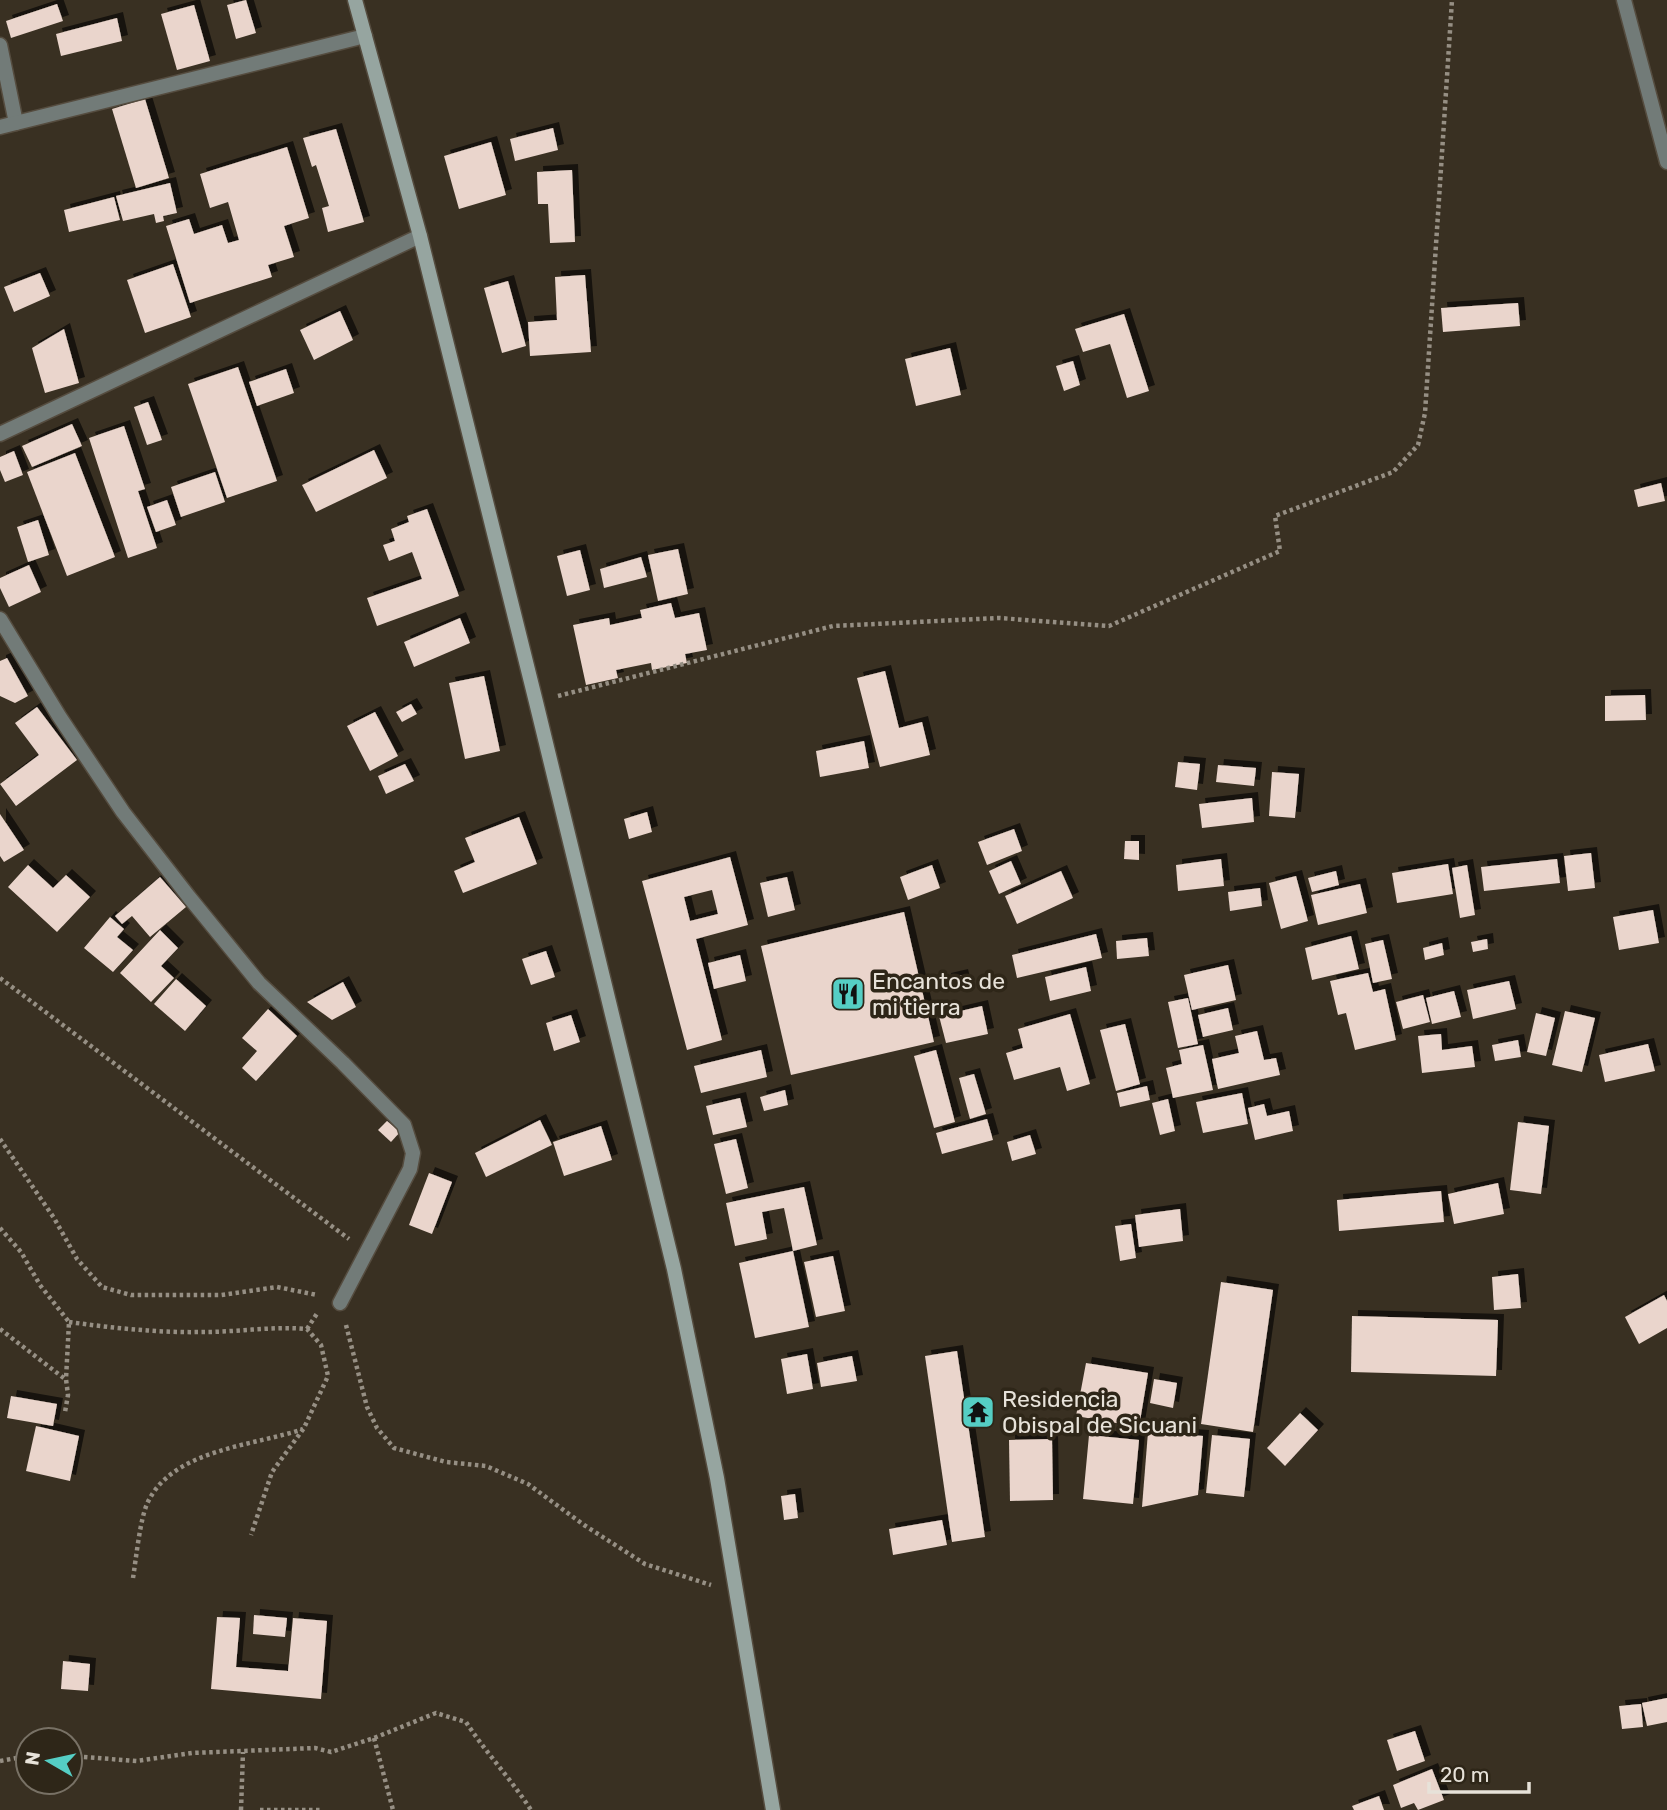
<svg xmlns="http://www.w3.org/2000/svg" width="1667" height="1810" font-family="Rubik,sans-serif">
  <defs>
    <filter id="shadow"><feDropShadow dx="6" dy="-6" stdDeviation="0" flood-color="#0009"/></filter>
  </defs>
  <rect width="100%" height="100%" fill="#393022"/>
  <!-- building -->
  <g fill="#ead5cc" fill-rule="evenodd" filter="url(#shadow)">
    <polygon points="246,0 256,33 236,39 227,5"/>
    <polygon points="57,4 63,21 11,38 6,21"/>
    <polygon points="194,5 210,61 177,70 161,14"/>
    <polygon points="117,18 122,41 61,56 56,34"/>
    <polygon points="145,99 169,178 136,188 112,109"/>
    <polygon points="553,128 558,150 515,161 510,139"/>
    <polygon points="336,129 364,222 328,232 322,208 329,206 316,165 312,167 303,138"/>
    <polygon points="491,142 506,195 459,209 444,156"/>
    <polygon points="287,147 309,218 284,226 294,257 268,265 272,277 190,303 166,226 189,219 194,234 222,225 228,243 239,240 228,202 210,208 200,174"/>
    <polygon points="572,170 575,242 550,243 548,204 538,204 537,172"/>
    <polygon points="170,183 177,213 163,216 164,221 156,223 154,214 123,221 116,196"/>
    <polygon points="114,197 120,220 69,232 64,210"/>
    <polygon points="173,264 191,317 145,333 127,280"/>
    <polygon points="40,273 50,296 14,312 4,287"/>
    <polygon points="585,275 591,352 530,356 528,322 557,320 555,277"/>
    <polygon points="508,281 526,346 502,353 484,288"/>
    <polygon points="1518,303 1520,326 1443,332 1441,308"/>
    <polygon points="340,311 353,340 314,360 300,330"/>
    <polygon points="1124,314 1149,391 1127,398 1110,344 1083,352 1075,329"/>
    <polygon points="64,329 79,383 45,393 32,348"/>
    <polygon points="950,348 961,395 916,406 905,359"/>
    <polygon points="1073,361 1080,385 1064,391 1056,366"/>
    <polygon points="238,367 277,481 227,498 188,384"/>
    <polygon points="286,369 294,393 257,406 249,382"/>
    <polygon points="148,402 162,440 147,445 134,407"/>
    <polygon points="72,424 82,446 32,467 22,446"/>
    <polygon points="124,426 145,489 138,491 157,548 128,558 89,438"/>
    <polygon points="374,450 387,478 316,512 302,485"/>
    <polygon points="14,451 23,475 5,482 0,470 0,457"/>
    <polygon points="75,453 115,557 67,576 27,472"/>
    <polygon points="215,472 225,502 181,517 171,487"/>
    <polygon points="1661,483 1665,501 1638,507 1634,490"/>
    <polygon points="167,500 176,525 156,532 147,507"/>
    <polygon points="427,509 459,596 377,626 367,598 422,579 412,552 389,561 383,545 395,541 391,529 409,522 407,516"/>
    <polygon points="38,520 49,555 28,562 17,527"/>
    <polygon points="678,549 688,594 658,601 648,555"/>
    <polygon points="580,550 590,590 567,596 557,556"/>
    <polygon points="641,557 647,577 604,588 600,569"/>
    <polygon points="29,565 41,592 9,607 0,588 0,578"/>
    <polygon points="671,603 675,618 699,613 707,650 685,654 687,663 652,670 651,663 616,670 618,678 586,685 573,625 609,618 610,625 642,618 640,610"/>
    <polygon points="460,618 470,643 414,667 404,642"/>
    <polygon points="7,658 28,696 15,703 0,696 0,661"/>
    <polygon points="885,671 899,728 922,722 930,755 880,767 857,678"/>
    <polygon points="484,676 500,751 465,759 449,683"/>
    <polygon points="1645,695 1646,720 1605,721 1605,696"/>
    <polygon points="411,704 417,714 402,722 396,712"/>
    <polygon points="37,707 77,760 16,806 0,784 39,755 15,723"/>
    <polygon points="375,712 398,756 370,771 347,726"/>
    <polygon points="864,741 869,768 820,777 816,751"/>
    <polygon points="1178,762 1200,764 1197,790 1175,787"/>
    <polygon points="405,764 414,781 386,794 378,776"/>
    <polygon points="1218,765 1256,768 1254,786 1216,782"/>
    <polygon points="1272,772 1299,774 1295,818 1269,816"/>
    <polygon points="1252,798 1254,822 1202,828 1199,804"/>
    <polygon points="647,812 652,832 629,839 624,819"/>
    <polygon points="0,814 24,850 4,862 0,856"/>
    <polygon points="519,817 537,864 463,893 454,871 475,862 465,838"/>
    <polygon points="1014,829 1022,851 987,865 978,842"/>
    <polygon points="1125,841 1139,841 1139,860 1124,859"/>
    <polygon points="1591,853 1595,888 1568,891 1564,856"/>
    <path d="M730,857l18,68 -52,14 26,101 -35,10 -45,-169zM712,890l6,24 -28,7 -6,-24z"/>
    <polygon points="1221,859 1224,886 1178,891 1176,865"/>
    <polygon points="1557,859 1560,883 1484,891 1481,867"/>
    <polygon points="1011,861 1021,884 999,894 989,871"/>
    <polygon points="1448,864 1453,894 1397,903 1392,873"/>
    <polygon points="28,865 53,888 66,875 90,897 57,932 8,887"/>
    <polygon points="932,865 940,888 908,900 900,877"/>
    <polygon points="1467,865 1475,915 1460,918 1452,868"/>
    <polygon points="1061,871 1073,898 1017,924 1005,896"/>
    <polygon points="1336,871 1339,885 1312,892 1308,878"/>
    <polygon points="1296,876 1308,921 1281,929 1269,883"/>
    <polygon points="160,877 186,907 150,937 132,916 122,924 115,916"/>
    <polygon points="787,877 795,910 768,917 760,883"/>
    <polygon points="1360,884 1367,913 1318,925 1311,895"/>
    <polygon points="1260,888 1262,906 1230,911 1228,892"/>
    <polygon points="1653,910 1659,943 1619,950 1613,917"/>
    <polygon points="904,912 934,1042 791,1075 761,946"/>
    <polygon points="110,917 124,929 117,937 133,950 113,972 84,948"/>
    <polygon points="160,930 178,948 161,966 174,978 151,1002 120,973"/>
    <polygon points="1096,934 1102,958 1017,978 1012,955"/>
    <polygon points="1351,936 1359,969 1312,980 1305,948"/>
    <polygon points="1147,938 1149,956 1117,959 1116,941"/>
    <polygon points="1487,939 1488,949 1473,952 1471,942"/>
    <polygon points="1383,940 1392,979 1373,983 1365,944"/>
    <polygon points="1442,943 1444,955 1425,960 1423,948"/>
    <polygon points="546,951 555,977 531,985 522,959"/>
    <polygon points="740,955 746,981 714,989 708,963"/>
    <polygon points="1228,965 1236,1000 1192,1010 1184,975"/>
    <polygon points="1086,967 1091,991 1050,1001 1045,977"/>
    <polygon points="1368,973 1373,992 1385,989 1396,1040 1355,1050 1346,1013 1338,1015 1330,981"/>
    <polygon points="962,975 964,983 947,988 945,979"/>
    <polygon points="176,979 206,1006 185,1031 154,1004"/>
    <polygon points="1509,981 1516,1009 1473,1019 1467,990"/>
    <polygon points="343,982 356,1007 332,1020 307,1002"/>
    <polygon points="1454,991 1461,1017 1432,1024 1426,998"/>
    <polygon points="1423,995 1430,1022 1403,1029 1396,1002"/>
    <polygon points="1188,998 1198,1044 1178,1048 1168,1002"/>
    <polygon points="982,1006 988,1034 946,1043 939,1016"/>
    <polygon points="1228,1008 1233,1030 1203,1037 1198,1015"/>
    <polygon points="268,1009 297,1036 256,1081 242,1068 257,1051 242,1038"/>
    <polygon points="1565,1011 1595,1018 1582,1072 1552,1065"/>
    <polygon points="1536,1013 1555,1018 1546,1056 1527,1052"/>
    <polygon points="1070,1014 1090,1084 1067,1091 1060,1067 1014,1080 1006,1053 1023,1048 1018,1029"/>
    <polygon points="571,1015 580,1042 554,1051 546,1023"/>
    <polygon points="1125,1024 1140,1084 1116,1091 1100,1030"/>
    <polygon points="1257,1031 1264,1060 1276,1058 1280,1075 1218,1089 1212,1059 1239,1053 1235,1036"/>
    <polygon points="1441,1034 1442,1050 1472,1046 1475,1067 1422,1073 1418,1036"/>
    <polygon points="1518,1040 1521,1057 1495,1061 1492,1045"/>
    <polygon points="1648,1044 1655,1071 1605,1082 1599,1055"/>
    <polygon points="1203,1045 1213,1090 1173,1098 1166,1068 1182,1064 1179,1050"/>
    <polygon points="761,1050 767,1077 701,1093 694,1066"/>
    <polygon points="936,1050 955,1122 934,1128 914,1056"/>
    <polygon points="974,1074 986,1114 970,1119 959,1078"/>
    <polygon points="1147,1086 1150,1100 1120,1107 1117,1093"/>
    <polygon points="785,1090 788,1105 764,1111 760,1097"/>
    <polygon points="1242,1093 1248,1124 1203,1133 1196,1102"/>
    <polygon points="740,1098 747,1127 713,1135 706,1106"/>
    <polygon points="1168,1099 1175,1131 1160,1135 1152,1103"/>
    <polygon points="1264,1104 1267,1116 1289,1111 1293,1131 1255,1140 1248,1108"/>
    <polygon points="987,1119 993,1140 942,1154 936,1133"/>
    <polygon points="540,1120 552,1145 486,1177 475,1153"/>
    <polygon points="387,1121 400,1132 391,1142 378,1130"/>
    <polygon points="1518,1122 1549,1126 1541,1194 1510,1190"/>
    <polygon points="601,1126 612,1160 564,1176 553,1142"/>
    <polygon points="1030,1135 1036,1154 1012,1161 1007,1142"/>
    <polygon points="736,1139 748,1188 726,1194 714,1144"/>
    <polygon points="429,1173 452,1182 432,1234 409,1225"/>
    <polygon points="1498,1183 1504,1214 1454,1224 1448,1194"/>
    <polygon points="804,1187 817,1245 793,1251 784,1208 762,1212 767,1239 735,1246 726,1203"/>
    <polygon points="1441,1191 1444,1222 1339,1231 1337,1200"/>
    <polygon points="1180,1209 1183,1241 1139,1247 1135,1215"/>
    <polygon points="1131,1224 1136,1258 1120,1261 1115,1226"/>
    <polygon points="793,1251 809,1327 755,1338 739,1263"/>
    <polygon points="833,1256 845,1311 816,1317 804,1262"/>
    <polygon points="1518,1274 1521,1308 1494,1310 1492,1277"/>
    <polygon points="1221,1282 1273,1290 1253,1432 1201,1424"/>
    <polygon points="1664,1295 1667,1301 1667,1328 1639,1344 1625,1317"/>
    <polygon points="1352,1316 1498,1320 1496,1376 1351,1372"/>
    <polygon points="957,1351 985,1537 952,1542 925,1356"/>
    <polygon points="807,1354 813,1389 787,1394 781,1359"/>
    <polygon points="852,1356 857,1381 821,1387 817,1363"/>
    <polygon points="1086,1363 1148,1373 1139,1427 1076,1416"/>
    <polygon points="1154,1379 1177,1383 1173,1408 1150,1403"/>
    <polygon points="11,1396 57,1404 53,1426 7,1418"/>
    <polygon points="1300,1413 1318,1430 1285,1466 1267,1448"/>
    <polygon points="36,1426 79,1436 70,1481 26,1471"/>
    <polygon points="1148,1432 1203,1436 1198,1495 1142,1507"/>
    <polygon points="1089,1435 1139,1440 1133,1504 1083,1499"/>
    <polygon points="1212,1435 1250,1439 1244,1497 1206,1493"/>
    <polygon points="1052,1439 1053,1500 1010,1501 1009,1440"/>
    <polygon points="795,1494 798,1518 784,1520 781,1496"/>
    <polygon points="942,1520 947,1545 893,1555 889,1529"/>
    <polygon points="254,1615 287,1618 285,1637 253,1634"/>
    <polygon points="217,1617 240,1618 236,1667 288,1671 293,1618 327,1621 321,1699 211,1689"/>
    <polygon points="63,1661 90,1664 88,1691 61,1689"/>
    <polygon points="1667,1698 1667,1722 1647,1726 1642,1703"/>
    <polygon points="1641,1704 1643,1727 1622,1729 1619,1706"/>
    <polygon points="1415,1731 1425,1761 1397,1771 1387,1740"/>
    <polygon points="1432,1769 1444,1800 1418,1810 1414,1803 1401,1808 1393,1785"/>
    <polygon points="1379,1796 1384,1810 1354,1810 1352,1806"/>
  </g>
  <g fill="none" stroke-linecap="round" stroke-linejoin="round">
    <defs>
      <g id="street">
        <polyline points="1624,0 1667,162"/>
        <polyline points="0,45 16,123"/>
        <polyline points="0,127 365,36"/>
        <polyline points="0,434 420,236"/>
        <polyline points="0,619 59,716 123,812 189,897 259,983 343,1063 404,1125 413,1153 410,1169 340,1303"/>
      </g>
      <polyline id="secondary" points="355,0 420,236 536,702 674,1269 717,1478 773,1810"/>
    </defs>
    <!-- street casing -->
    <use href="#street" stroke="#554c3f" stroke-width="17"/>
    <!-- secondary casing -->
    <use href="#secondary" stroke="#554c3f" stroke-width="17"/>
    <!-- path -->
    <g stroke="#968f84" stroke-width="4.5" stroke-dasharray="3.5 3.5" stroke-linecap="butt">
      <polyline points="558,696 833,626 999,618 1109,626 1280,551 1275,516 1393,472 1418,445 1425,413 1452,0"/>
      <polyline points="0,978 349,1239"/>
      <polyline points="0,1139 54,1218 77,1259 102,1287 131,1295 221,1295 277,1287 317,1295"/>
      <polyline points="0,1228 21,1252 40,1285 69,1322 66,1379 68,1395 65,1412"/>
      <path d="M69,1322c44,6 90,11 135,10 34,0 69,-6 103,-3l14,16 7,31 -24,52 -32,44 -21,63"/>
      <polyline points="346,1325 367,1407 377,1428 394,1448 446,1462 486,1466 528,1484 584,1525 645,1564 711,1585"/>
      <polyline points="0,1329 65,1379"/>
      <polyline points="307,1329 318,1312"/>
      <path d="M133,1578c3,-19 7,-58 14,-74 24,-55 107,-58 156,-75"/>
      <polyline points="374,1738 393,1810"/>
      <path d="M70,1756l67,5 55,-8 123,-5 16,4 43,-14 62,-25 30,9c20,31 45,57 65,88"/>
      <polyline points="0,1761 28,1756"/>
      <polyline points="241,1810 243,1752"/>
      <polyline points="260,1810 323,1810"/>
    </g>
    <!-- street -->
    <use href="#street" stroke="#727b78" stroke-width="14"/>
    <!-- secondary -->
    <use href="#secondary" stroke="#96a5a0" stroke-width="14"/>
  </g>
  <!-- icons -->
  <defs>
    <symbol id="restaurant-square" viewBox="-11 -11 22 22"><rect x="-9" y="-9" width="18" height="18" rx="4" fill="#55cec4" stroke="#2e2618"/><path d="M-5-6h1v4h1v-4h1v4h1v-4h1v5L-1.5 .5V6h-2V.5L-5-1ZM5-6V6H3V1.5H1.5Q1.5-4 5-6Z" fill="#111"/></symbol>
    <symbol id="temple-square" viewBox="-11 -11 22 22"><rect x="-9" y="-9" width="18" height="18" rx="4" fill="#55cec4" stroke="#2e2618"/><path d="M0-6L5-2H3V0L6.5 2.5H4V6H1.5V3h-3V6H-4V2.5H-6.5L-3 0V-2H-5Z" fill="#111"/></symbol>
  </defs>
  <g fill-rule="evenodd">
    <use href="#restaurant-square" x="829" y="975" width="38" height="38"/>
    <use href="#temple-square" x="959" y="1393" width="38" height="38"/>
  </g>
  <g text-anchor="middle" stroke-width="7" stroke-linejoin="round" paint-order="stroke">
    <!-- poi labels -->
    <g font-size="23" fill="#e7e2d9" stroke="#2e2618" text-anchor="start">
      <text x="872" y="989">Encantos de<tspan x="872" dy="26">mi tierra</tspan></text>
      <text x="1002" y="1407">Residencia<tspan x="1002" dy="26">Obispal de Sicuani</tspan></text>
    </g>
  </g>
  <!-- north arrow -->
  <g transform="translate(49 1761) rotate(279)"><circle r="33" fill="#2e2618" stroke="#787165" stroke-width="2"/>
  <path d="M0-5L12 26L0 18L-12 26Z" fill="#55cec4"/>
  <text y="-10" font-size="19" font-weight="bold" text-anchor="middle" fill="#e7e2d9">N</text>
  </g>
  <!-- scale -->
  <path d="M1429 1782v10h100v-10" fill="none" stroke="#e7e2d9" stroke-width="3.5"/>
  <text x="1440" y="1782" font-size="21" fill="#e7e2d9" stroke="#2e2618" stroke-width="5" paint-order="stroke">20 m</text>
</svg>
